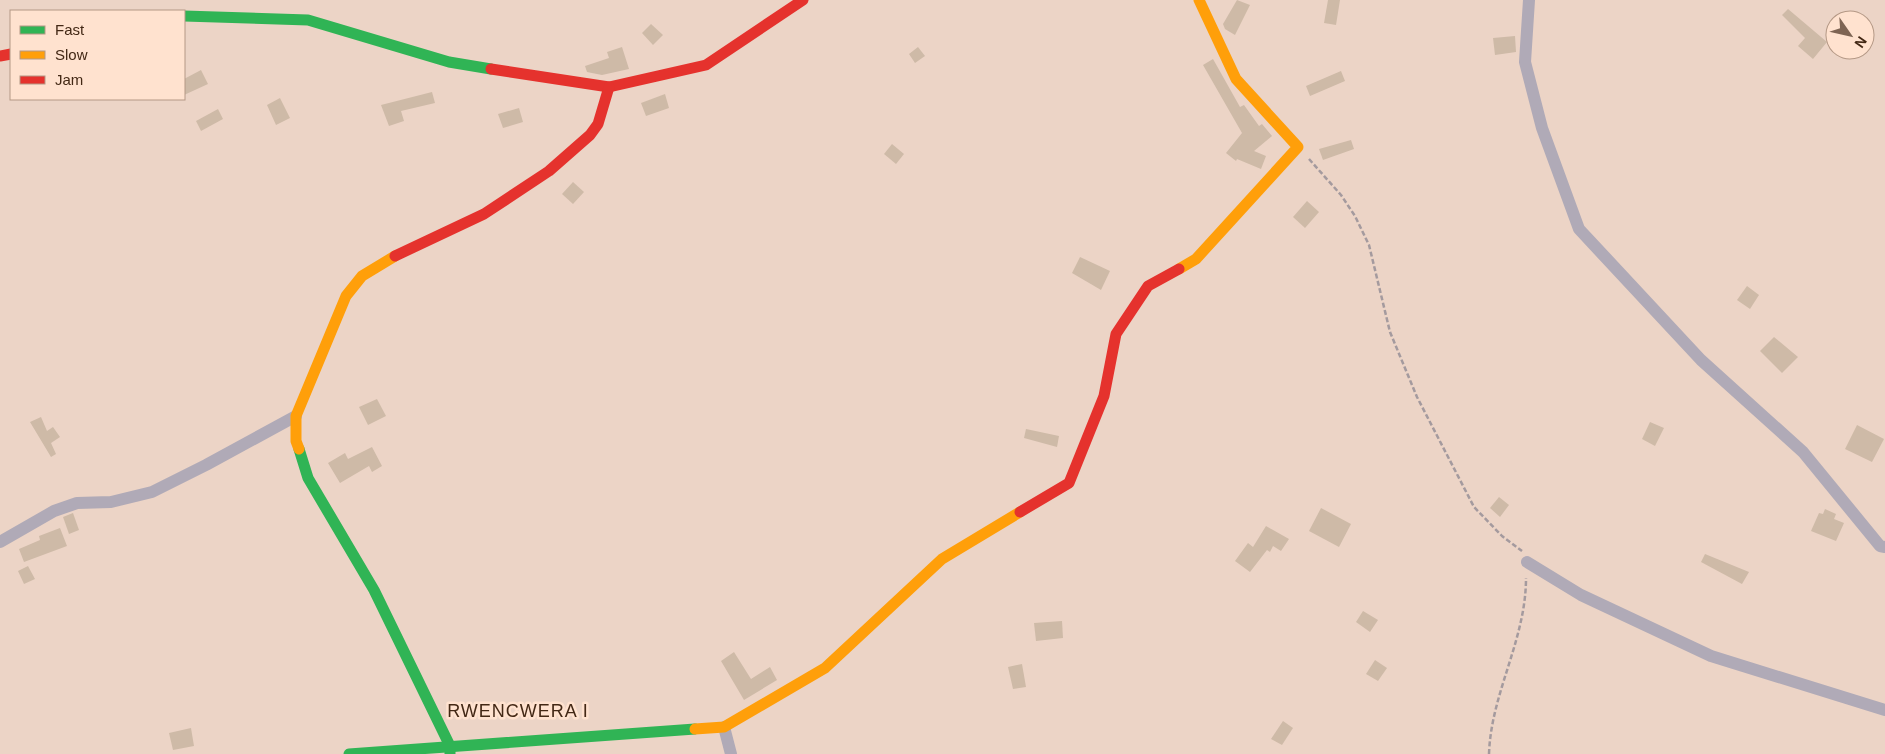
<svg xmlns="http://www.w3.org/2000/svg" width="1885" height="754" font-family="Arial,sans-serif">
  <rect width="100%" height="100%" fill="#ecd4c6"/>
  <!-- building -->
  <g fill="#cebaa7">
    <polygon points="1237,0 1250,5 1235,35 1225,29 1223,24"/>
    <polygon points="1328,0 1340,0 1336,25 1324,23"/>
    <polygon points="1788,9 1827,42 1813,59 1798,46 1805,38 1782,15"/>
    <polygon points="651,24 663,35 653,45 642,33"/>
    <polygon points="1515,36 1516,52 1495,55 1493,38"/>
    <polygon points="622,47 629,69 602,75 587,72 585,66 609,58 607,52"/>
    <polygon points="918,47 925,56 915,63 909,54"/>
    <polygon points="1213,59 1240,107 1244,105 1259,126 1262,124 1272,136 1254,151 1266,156 1261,169 1237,159 1236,161 1226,153 1242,133 1203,65"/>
    <polygon points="201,70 208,84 184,95 184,79"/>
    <polygon points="1341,71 1345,81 1310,96 1306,86"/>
    <polygon points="432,92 435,103 401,111 404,121 389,126 381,105"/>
    <polygon points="665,94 669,108 646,116 641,103"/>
    <polygon points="280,98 290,118 276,125 267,105"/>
    <polygon points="519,108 523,122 503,128 498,114"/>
    <polygon points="218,109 223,119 201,131 196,121"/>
    <polygon points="1351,140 1354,149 1323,160 1319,149"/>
    <polygon points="892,144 904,154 896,164 884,154"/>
    <polygon points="573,182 584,192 573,204 562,194"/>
    <polygon points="1307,201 1319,212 1305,228 1293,217"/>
    <polygon points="1080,257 1110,271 1101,290 1072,273"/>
    <polygon points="1747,286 1759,295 1750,309 1737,300"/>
    <polygon points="1774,337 1798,357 1782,373 1760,351"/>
    <polygon points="377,399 386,416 368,425 359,407"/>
    <polygon points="41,417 47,431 53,427 60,437 51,443 56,454 51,457 30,422"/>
    <polygon points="1650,422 1664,428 1655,446 1642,439"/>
    <polygon points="1857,425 1884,439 1872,462 1845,449"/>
    <polygon points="1026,429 1059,436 1057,447 1024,438"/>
    <polygon points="372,447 382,466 372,472 369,466 340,483 328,463 345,453 348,459"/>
    <polygon points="1499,497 1509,505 1500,517 1490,508"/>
    <polygon points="1321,508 1351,524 1339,547 1309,531"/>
    <polygon points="1825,509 1836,514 1834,519 1844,523 1836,541 1811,531 1819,513 1823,514"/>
    <polygon points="73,513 79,530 69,534 63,517"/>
    <polygon points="1266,526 1289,539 1281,551 1273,546 1270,552 1267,550 1250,572 1235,561 1248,543 1253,547"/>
    <polygon points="60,528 67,546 24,562 19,549 40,540 39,536"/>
    <polygon points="1705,554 1749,572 1742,584 1701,562"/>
    <polygon points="28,566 35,579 24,584 18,571"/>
    <polygon points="1363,611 1378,620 1370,632 1356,622"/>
    <polygon points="1062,621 1063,638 1036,641 1034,623"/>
    <polygon points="734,652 751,679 770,667 777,680 744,700 721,661"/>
    <polygon points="1375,660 1387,668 1378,681 1366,674"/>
    <polygon points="1022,664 1026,687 1013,689 1008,667"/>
    <polygon points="1283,721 1293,728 1282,745 1271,739"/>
    <polygon points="191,728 194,746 173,750 169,733"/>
  </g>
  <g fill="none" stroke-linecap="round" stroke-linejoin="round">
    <!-- path -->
    <g stroke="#a49a9e" stroke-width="2.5" stroke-dasharray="5 2.5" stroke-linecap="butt">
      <polyline points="1309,159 1341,195 1355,216 1369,245 1390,332 1417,397 1474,507 1502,536 1522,551"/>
      <path d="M1489,754c2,-61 37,-114 37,-176"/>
    </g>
    <!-- street -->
    <g stroke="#b0aab7" stroke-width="12">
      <polyline points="1529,0 1525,62 1542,128 1579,229 1701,360 1803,452 1880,546 1885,547"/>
      <polyline points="0,542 54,511 77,503 111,502 152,492 206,465 296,416"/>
      <polyline points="1527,562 1581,595 1711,656 1885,710"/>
      <polyline points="724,727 731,754"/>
    </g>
    <!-- fast -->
    <g stroke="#30b455" stroke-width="11">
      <polyline points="184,16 308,20 449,62 491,69"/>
      <polyline points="299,449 308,478 374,590 450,746 450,754"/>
      <polyline points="349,754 695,729"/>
    </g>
    <!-- slow -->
    <g stroke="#ff9f0a" stroke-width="11">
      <polyline points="1179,269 1196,259 1298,147 1236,79 1199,0"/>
      <polyline points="299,449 296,441 296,416 346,296 362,276 395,256"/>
      <polyline points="695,729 724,727 825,668 942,559 1020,512"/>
    </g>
    <!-- jam -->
    <g stroke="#e5322d" stroke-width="11">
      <polyline points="0,56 11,54"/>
      <polyline points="491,69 609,87 706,65 803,0"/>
      <polyline points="395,256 484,214 549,171 590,135 598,124 609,87"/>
      <polyline points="1020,512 1069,483 1104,396 1116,334 1148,286 1179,269"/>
    </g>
  </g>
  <g text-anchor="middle" stroke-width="5" stroke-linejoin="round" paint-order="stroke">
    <!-- quarter labels -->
    <g font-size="18" letter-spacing="1" fill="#432815" stroke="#ffe2cf">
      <text x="518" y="717">RWENCWERA I</text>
    </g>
  </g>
  <!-- legend -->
  <rect x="10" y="10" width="175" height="90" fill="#ffe2cf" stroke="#b49885"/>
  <rect x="20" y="26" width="25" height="8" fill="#30b455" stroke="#b49885"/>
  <text x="55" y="35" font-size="15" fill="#432815">Fast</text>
  <rect x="20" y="51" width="25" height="8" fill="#ff9f0a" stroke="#b49885"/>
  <text x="55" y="60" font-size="15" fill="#432815">Slow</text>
  <rect x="20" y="76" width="25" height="8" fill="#e5322d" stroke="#b49885"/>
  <text x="55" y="85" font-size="15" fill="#432815">Jam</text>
  <!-- north arrow -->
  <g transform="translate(1850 35) rotate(124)"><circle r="24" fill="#ffe2cf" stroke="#b49885"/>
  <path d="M0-4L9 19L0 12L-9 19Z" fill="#7e6453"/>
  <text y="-8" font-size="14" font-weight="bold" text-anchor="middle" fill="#432815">N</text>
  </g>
</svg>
